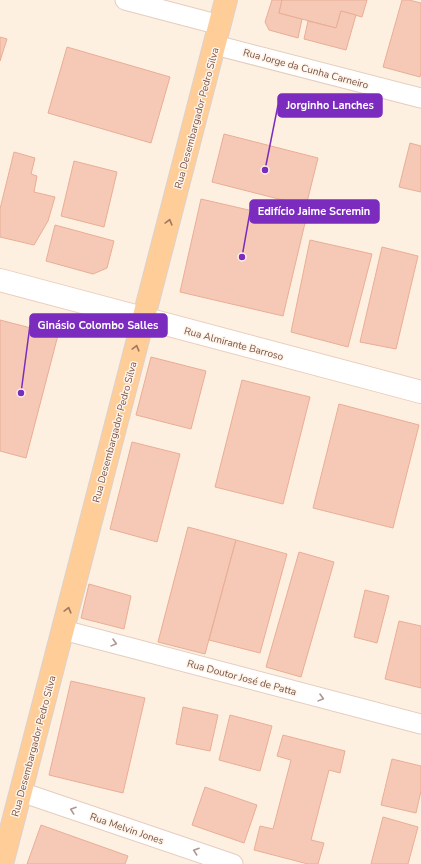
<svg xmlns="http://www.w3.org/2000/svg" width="421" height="864" font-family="'Nunito Sans',sans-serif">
  <rect width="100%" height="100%" fill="#fef0e1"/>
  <!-- building -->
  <g fill="#f6c9b6" stroke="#eaad95">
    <polygon points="272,0 282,0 279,13 302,19 298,38 269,30 265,22"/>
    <polygon points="282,0 367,0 362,17 341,11 336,28 279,13"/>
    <polygon points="402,0 409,0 421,3 421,72 420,77 383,67"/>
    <polygon points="341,11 356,15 346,50 304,39 308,21 336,28"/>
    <polygon points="0,37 7,39 0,61"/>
    <polygon points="67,47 170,77 151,143 48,113"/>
    <polygon points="224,134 318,158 306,206 212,182"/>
    <polygon points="410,143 421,146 421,192 399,187"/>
    <polygon points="14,152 35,158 31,174 37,176 34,192 55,197 48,221 34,245 0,237 0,209"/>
    <polygon points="74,161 117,172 104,227 61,216"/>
    <polygon points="201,199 305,223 283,316 180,292"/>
    <polygon points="55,225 114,241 107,268 93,274 46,261"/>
    <polygon points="310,240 372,254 348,347 291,332"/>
    <polygon points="382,247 418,256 396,349 360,342"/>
    <polygon points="0,320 58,335 26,458 0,451"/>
    <polygon points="151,357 206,371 191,429 136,415"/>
    <polygon points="242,380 310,397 283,504 215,487"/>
    <polygon points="339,404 419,425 393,528 313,508"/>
    <polygon points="132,442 180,454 157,542 110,529"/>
    <polygon points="188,527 236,540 205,654 158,642"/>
    <polygon points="236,540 287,554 260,653 209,640"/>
    <polygon points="299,552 334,562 301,677 266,667"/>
    <polygon points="89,584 131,596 124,629 81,618"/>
    <polygon points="365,590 389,596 377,643 354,637"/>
    <polygon points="399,621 421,626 421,688 385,679"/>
    <polygon points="71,681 145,698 123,793 49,775"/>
    <polygon points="183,707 218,715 210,751 176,744"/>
    <polygon points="230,715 272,726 260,771 219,760"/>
    <polygon points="283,735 345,751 340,773 329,770 311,840 324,843 318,864 308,864 254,850 260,826 273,829 291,760 277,756"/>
    <polygon points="392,759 421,766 421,791 416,813 381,805"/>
    <polygon points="205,787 257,805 244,843 192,825"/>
    <polygon points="383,817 418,827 408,864 371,864"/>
    <polygon points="41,825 128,856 125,864 27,864"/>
  </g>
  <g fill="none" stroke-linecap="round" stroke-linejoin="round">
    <defs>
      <g id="street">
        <polyline points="125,0 220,25"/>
        <polyline points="215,45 421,98"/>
        <polyline points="63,630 421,724"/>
        <polyline points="21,792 233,864"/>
      </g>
      <polyline id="secondary" points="0,280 421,392"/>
      <polyline id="primary" points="2,864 226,0"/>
    </defs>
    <!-- street casing -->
    <use href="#street" stroke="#e5cdbf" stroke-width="21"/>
    <!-- secondary casing -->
    <use href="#secondary" stroke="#ebcdbc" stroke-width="24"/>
    <!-- primary casing -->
    <use href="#primary" stroke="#dcd2cf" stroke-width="24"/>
    <!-- street -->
    <use href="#street" stroke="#fff" stroke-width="19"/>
    <!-- secondary -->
    <use href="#secondary" stroke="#fff" stroke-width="22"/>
    <!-- primary -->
    <use href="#primary" stroke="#ffcd97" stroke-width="22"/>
  </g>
  <!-- one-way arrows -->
  <defs><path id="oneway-chevron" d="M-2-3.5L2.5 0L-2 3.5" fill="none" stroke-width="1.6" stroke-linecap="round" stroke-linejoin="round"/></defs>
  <g stroke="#a0775e">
    <use href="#oneway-chevron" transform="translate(169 222) rotate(-75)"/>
    <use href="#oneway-chevron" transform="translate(136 348) rotate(-75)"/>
    <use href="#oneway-chevron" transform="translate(68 610) rotate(-75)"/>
  </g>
  <g stroke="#ae9790">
    <use href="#oneway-chevron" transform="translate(114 643) rotate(15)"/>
    <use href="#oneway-chevron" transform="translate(321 698) rotate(15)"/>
    <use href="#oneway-chevron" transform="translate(73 810) rotate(-161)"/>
    <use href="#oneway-chevron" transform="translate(196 851) rotate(-161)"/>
  </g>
  <g text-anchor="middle" stroke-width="3" stroke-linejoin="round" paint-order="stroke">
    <!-- street labels -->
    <g font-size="10" fill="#785246" stroke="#fff4e9">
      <text transform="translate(306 68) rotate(15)" y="4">Rua Jorge da Cunha Carneiro</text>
      <text transform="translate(196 118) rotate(-75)" y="4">Rua Desembargador Pedro Silva</text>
      <text transform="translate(234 343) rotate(15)" y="4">Rua Almirante Barroso</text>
      <text transform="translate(114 432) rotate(-75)" y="4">Rua Desembargador Pedro Silva</text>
      <text transform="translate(242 677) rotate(15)" y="4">Rua Doutor José de Patta</text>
      <text transform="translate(33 746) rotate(-75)" y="4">Rua Desembargador Pedro Silva</text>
      <text transform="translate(127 828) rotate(19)" y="4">Rua Melvin Jones</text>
    </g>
  </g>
  <!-- callouts -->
  <path fill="none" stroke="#7b2cbf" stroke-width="1.5" d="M265 170L278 105M242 257L250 212M21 393L30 325"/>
  <g fill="#7b2cbf" stroke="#fff4e9" stroke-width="1.5">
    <circle cx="265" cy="170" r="4"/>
    <circle cx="242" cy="257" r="4"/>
    <circle cx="21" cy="393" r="4"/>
  </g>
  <g fill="#7b2cbf" stroke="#7b2cbf" stroke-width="1.5">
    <rect x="278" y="94" width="104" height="23" rx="4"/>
    <rect x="250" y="200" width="129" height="23" rx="4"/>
    <rect x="30" y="314" width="137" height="23" rx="4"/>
  </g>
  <g font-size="11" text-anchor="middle" font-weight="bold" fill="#fff">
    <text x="330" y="109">Jorginho Lanches</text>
    <text x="314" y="215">Edifício Jaime Scremin</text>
    <text x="98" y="329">Ginásio Colombo Salles</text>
  </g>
</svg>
